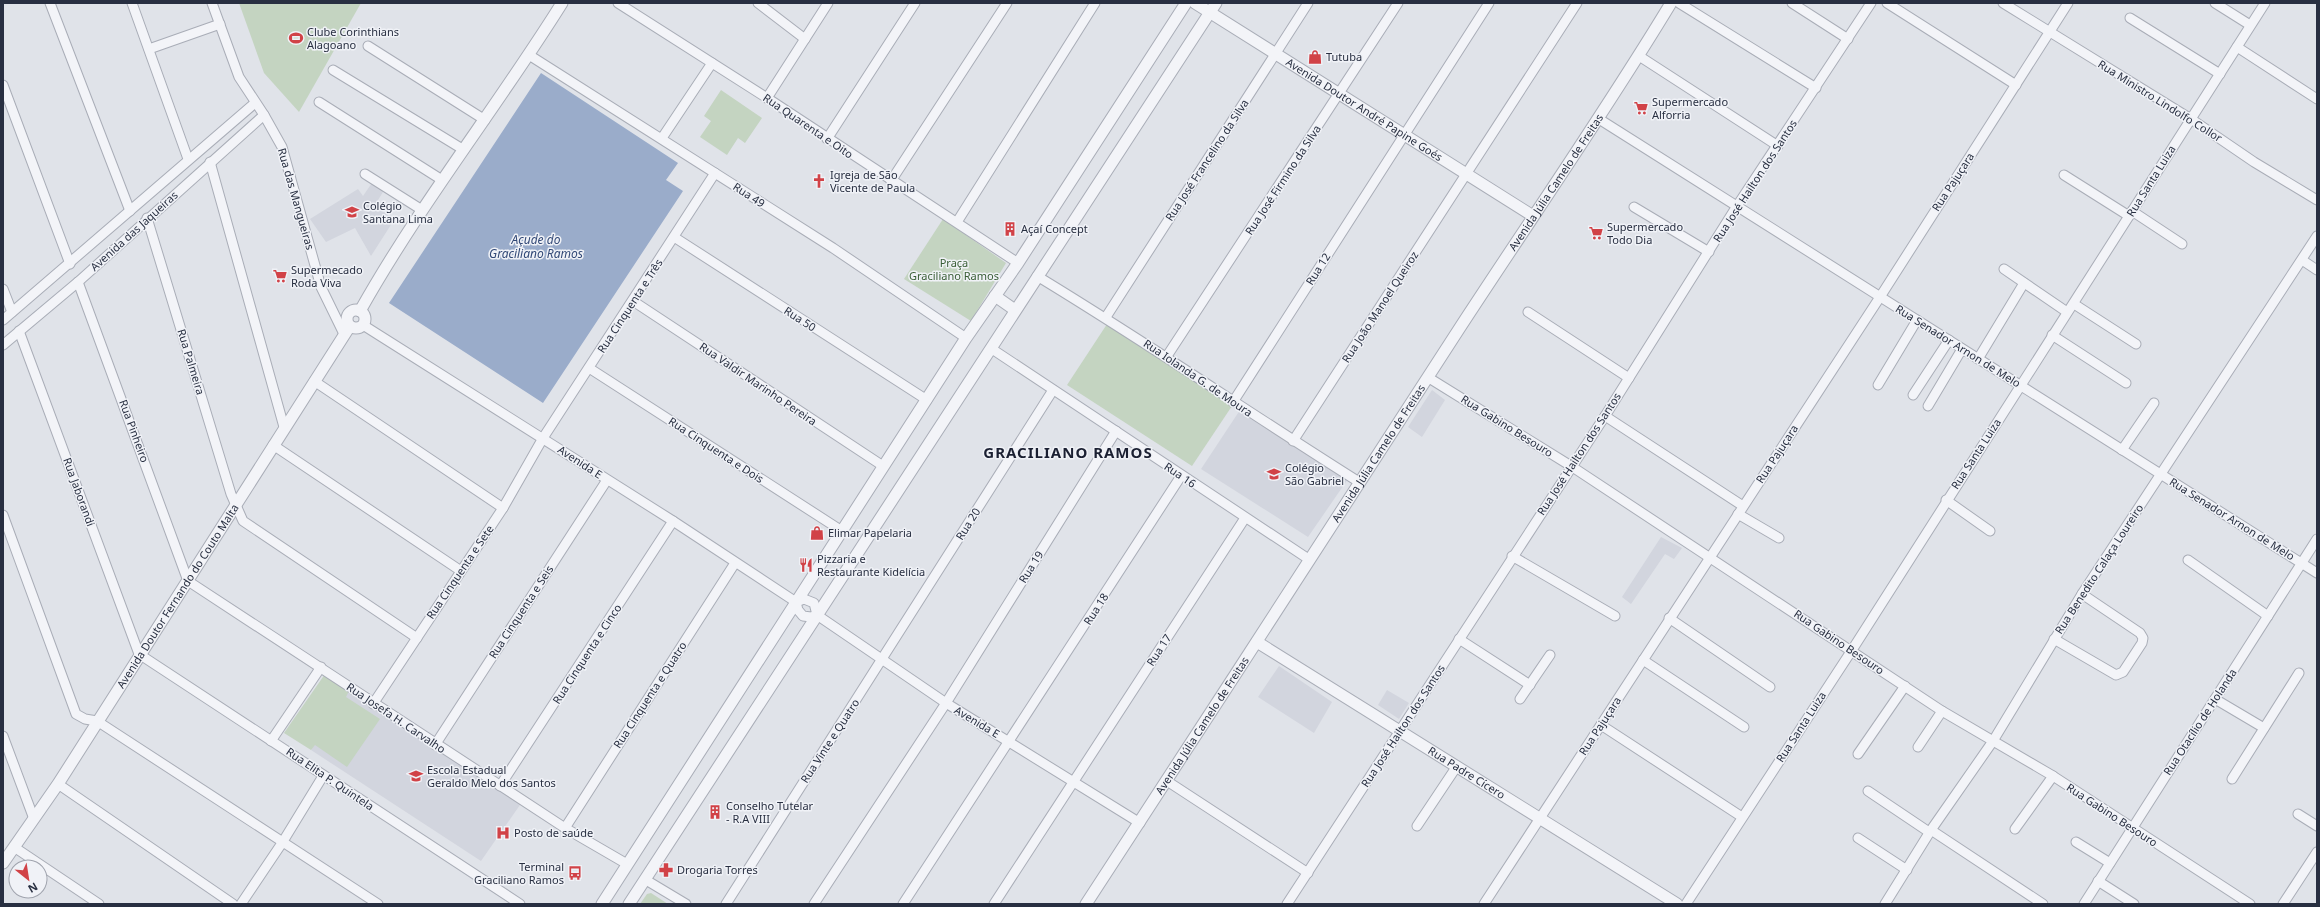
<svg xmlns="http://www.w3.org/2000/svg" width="2320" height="907" font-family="'Noto Sans',sans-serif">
  <rect width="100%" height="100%" fill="#e0e3e9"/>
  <!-- built -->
  <g fill="#d2d5de">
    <polygon points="374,180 386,187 375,205 394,220 371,256 355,228 326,242 310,219 358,189 363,196"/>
    <polygon points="1432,390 1445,400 1422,437 1408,427"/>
    <polygon points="1240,410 1348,479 1308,537 1201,469"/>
    <polygon points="1661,537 1682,548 1674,559 1665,554 1631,604 1622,597"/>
    <polygon points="1279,666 1332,702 1314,733 1258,697"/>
    <polygon points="350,689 522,802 481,861 311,750"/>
    <polygon points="1387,690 1409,703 1399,719 1378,705"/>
  </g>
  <!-- green -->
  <g fill="#c4d4c1">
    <polygon points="239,3 361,3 299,112 264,73"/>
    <polygon points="721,90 762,118 745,143 738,138 727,155 700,137 711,121 704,116"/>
    <polygon points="943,219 1006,263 971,321 904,279"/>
    <polygon points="1109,321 1234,403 1192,466 1067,385"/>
    <polygon points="325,674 350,689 346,697 380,719 347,767 315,745 311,750 284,733"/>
    <polygon points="651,893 668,904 640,904 647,894"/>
  </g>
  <!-- water -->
  <polygon fill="#9aacca" points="541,73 678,163 666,180 683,191 543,403 389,303"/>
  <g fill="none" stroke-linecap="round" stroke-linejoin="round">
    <defs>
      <g id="minor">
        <polyline points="50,3 130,211"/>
        <polyline points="132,3 188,159"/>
        <polyline points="212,3 239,77 264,115 282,147 321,287 344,334"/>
        <polyline points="618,3 767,98 1018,263"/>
        <polyline points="758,3 805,39"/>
        <polyline points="1679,3 1816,88"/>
        <polyline points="1792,3 1848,39"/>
        <polyline points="1887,3 2016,85"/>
        <polyline points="2003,3 2191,119 2254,162 2317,200"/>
        <polyline points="2215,3 2250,25"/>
        <polyline points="2130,18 2220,74"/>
        <polyline points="368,46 485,120"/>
        <polyline points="2237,47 2317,99"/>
        <polyline points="149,49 220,24"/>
        <polyline points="529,55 833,248 966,338"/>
        <polyline points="1639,56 1778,146"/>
        <polyline points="333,70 464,150"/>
        <polyline points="3,85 70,264"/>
        <polyline points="767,98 828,3"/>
        <polyline points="319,102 442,180"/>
        <polyline points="1599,119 2317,573"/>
        <polyline points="662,138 712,63"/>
        <polyline points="827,139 915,3"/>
        <polyline points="210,162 284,427"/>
        <polyline points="365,174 422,210"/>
        <polyline points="2064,175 2129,216"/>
        <polyline points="891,181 1007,3"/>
        <polyline points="1634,207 1709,252"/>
        <polyline points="2132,211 2182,244"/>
        <polyline points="147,218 231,494 243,521 417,638"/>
        <polyline points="957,222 1095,3"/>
        <polyline points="674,237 927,400"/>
        <polyline points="2302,260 2317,270"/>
        <polyline points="2004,269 2067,312"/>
        <path d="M1037,276c109,66 214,138 322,206"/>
        <polyline points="78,282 188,581 565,828 627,864"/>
        <polyline points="3,289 12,312"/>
        <polyline points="633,301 883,466"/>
        <polyline points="2074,304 2136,344"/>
        <polyline points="1528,312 1629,378"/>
        <polyline points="1106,317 1308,3"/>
        <polyline points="3,320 255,103"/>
        <polyline points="363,325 673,521 796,602 798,610 803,616 811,617 817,615"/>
        <polyline points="19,331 139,654 520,904"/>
        <polyline points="2052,335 2126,383"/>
        <polyline points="3,345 78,282 264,115"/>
        <polyline points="992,349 1310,560"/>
        <polyline points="1167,356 1398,3"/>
        <polyline points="1978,359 2024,283"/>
        <polyline points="589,368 842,531"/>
        <polyline points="1429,378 1571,466 1942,711 2053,776 2250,904"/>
        <polyline points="314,381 503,508"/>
        <polyline points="1878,385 1917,320"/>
        <polyline points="1913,395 1949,340"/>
        <polyline points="1233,402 1489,3"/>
        <polyline points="1928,406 1962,349"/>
        <polyline points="1605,416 1743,506"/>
        <polyline points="1293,441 1577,3"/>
        <polyline points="273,445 461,571"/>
        <polyline points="2122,450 2154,403"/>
        <polyline points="1946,500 1990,531"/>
        <polyline points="1738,514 1779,538"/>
        <polyline points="3,515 76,714 85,719 97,721 378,904"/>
        <polyline points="1512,556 1615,616"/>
        <polyline points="2188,560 2268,616"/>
        <polyline points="796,602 804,599 814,603 817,615"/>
        <polyline points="817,615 946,703 1140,823"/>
        <polyline points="1669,618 1770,687"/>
        <polyline points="1459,639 1530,685"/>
        <polyline points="2054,639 2116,675 2123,672 2142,643 2143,638 2140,633 2082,594"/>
        <polyline points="1643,660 1744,727"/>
        <polyline points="1520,699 1550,655"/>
        <polyline points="2215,699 2264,728"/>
        <polyline points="373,704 503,508 543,438 715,173"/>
        <polyline points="1601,725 1742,817"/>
        <polyline points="3,736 34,819"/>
        <polyline points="271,741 321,667"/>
        <polyline points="435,745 607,480"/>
        <polyline points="1918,747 1942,711"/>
        <polyline points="1858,754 1905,686"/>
        <polyline points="2232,779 2299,673"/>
        <polyline points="1167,781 1308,873"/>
        <polyline points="58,784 233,904"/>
        <polyline points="500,786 673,521"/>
        <polyline points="1868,791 1929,832"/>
        <polyline points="2298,814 2317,826"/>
        <polyline points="1417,826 1457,766"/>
        <polyline points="565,828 735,563"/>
        <polyline points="2015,829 2053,776"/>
        <polyline points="1931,830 2043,904"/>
        <polyline points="1858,838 1907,870"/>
        <polyline points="2076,842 2110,863"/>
        <polyline points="14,847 99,904"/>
        <polyline points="646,880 686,904"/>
        <polyline points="2098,881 2134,904"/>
        <polyline points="241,904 282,843 323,776"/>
        <polyline points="726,904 1053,390"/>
        <polyline points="814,904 946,703 1116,431"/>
        <polyline points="903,904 1181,476"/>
        <polyline points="994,904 1245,518"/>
        <polyline points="1287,904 1605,416 1737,206 1871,3"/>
        <polyline points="1484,904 1880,297 2068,3"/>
        <polyline points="1686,904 1852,650 2265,3"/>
        <polyline points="1885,904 1931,830 1993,741 2082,594 2317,236"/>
        <polyline points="2084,904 2317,539"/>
        <polyline points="2283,904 2317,852"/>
      </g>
      <g id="tertiary">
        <path id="s1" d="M1195,3l338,213"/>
        <polyline points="995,296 1015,310"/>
        <circle cx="356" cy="319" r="9"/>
        <path d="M360,311c60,-107 137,-204 202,-308"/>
        <path id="s2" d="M1257,642l420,262"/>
        <path id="s3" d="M3,863l55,-79 292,-458"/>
        <polyline points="602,904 966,338 1018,263 1186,3"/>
        <polyline points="629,904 1216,3"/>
        <path id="s4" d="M1086,904c125,-191 249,-384 373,-575 71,-109 145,-215 212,-326"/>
      </g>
    </defs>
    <!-- minor casing -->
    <use href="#minor" stroke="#a9adb7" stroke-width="11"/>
    <!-- tertiary casing -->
    <use href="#tertiary" stroke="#a9adb7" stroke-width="13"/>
    <!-- minor -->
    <use href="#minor" stroke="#f3f4f8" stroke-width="9"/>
    <!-- tertiary -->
    <use href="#tertiary" stroke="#f3f4f8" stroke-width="11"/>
  </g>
  <!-- icons -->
  <defs>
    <symbol id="stadium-bare" viewBox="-9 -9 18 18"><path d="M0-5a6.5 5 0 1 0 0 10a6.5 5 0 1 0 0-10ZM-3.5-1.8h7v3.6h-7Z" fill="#d14247" stroke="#f0f2f7" stroke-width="2.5" paint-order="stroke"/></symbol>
    <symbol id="shop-bare" viewBox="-9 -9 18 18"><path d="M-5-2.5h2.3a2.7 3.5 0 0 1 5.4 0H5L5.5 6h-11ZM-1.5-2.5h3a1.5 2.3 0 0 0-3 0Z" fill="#d14247" stroke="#f0f2f7" stroke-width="2.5" paint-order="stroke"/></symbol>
    <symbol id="supermarket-bare" viewBox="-9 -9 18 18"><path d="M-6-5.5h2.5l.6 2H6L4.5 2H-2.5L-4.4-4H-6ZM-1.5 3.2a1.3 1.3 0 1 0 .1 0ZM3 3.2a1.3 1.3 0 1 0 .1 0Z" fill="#d14247" stroke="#f0f2f7" stroke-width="2.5" paint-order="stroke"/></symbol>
    <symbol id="church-bare" viewBox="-9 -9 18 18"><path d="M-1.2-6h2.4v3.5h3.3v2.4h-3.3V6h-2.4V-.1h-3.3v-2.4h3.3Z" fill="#d14247" stroke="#f0f2f7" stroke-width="2.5" paint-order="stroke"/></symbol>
    <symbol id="school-bare" viewBox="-9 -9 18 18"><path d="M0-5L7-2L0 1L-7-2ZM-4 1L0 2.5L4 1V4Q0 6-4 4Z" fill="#d14247" stroke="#f0f2f7" stroke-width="2.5" paint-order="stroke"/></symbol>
    <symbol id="building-bare" viewBox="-9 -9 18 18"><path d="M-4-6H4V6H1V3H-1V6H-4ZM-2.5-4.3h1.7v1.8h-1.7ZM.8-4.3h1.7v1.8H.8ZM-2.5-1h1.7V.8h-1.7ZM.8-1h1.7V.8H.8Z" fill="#d14247" stroke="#f0f2f7" stroke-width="2.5" paint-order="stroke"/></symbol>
    <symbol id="restaurant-bare" viewBox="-9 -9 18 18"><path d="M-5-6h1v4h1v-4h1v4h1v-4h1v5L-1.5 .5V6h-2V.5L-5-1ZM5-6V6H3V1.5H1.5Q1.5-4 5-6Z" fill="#d14247" stroke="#f0f2f7" stroke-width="2.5" paint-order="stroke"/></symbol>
    <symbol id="hospital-bare" viewBox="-9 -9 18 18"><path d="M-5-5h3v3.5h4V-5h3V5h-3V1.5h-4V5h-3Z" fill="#d14247" stroke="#f0f2f7" stroke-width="2.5" paint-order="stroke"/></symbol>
    <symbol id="pharmacy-bare" viewBox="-9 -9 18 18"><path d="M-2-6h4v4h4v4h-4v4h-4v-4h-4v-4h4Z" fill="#d14247" stroke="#f0f2f7" stroke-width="2.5" paint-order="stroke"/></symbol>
    <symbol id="bus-bare" viewBox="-9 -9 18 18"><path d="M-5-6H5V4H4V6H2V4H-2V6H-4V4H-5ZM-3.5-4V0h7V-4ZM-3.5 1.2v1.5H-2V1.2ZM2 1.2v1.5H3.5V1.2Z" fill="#d14247" stroke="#f0f2f7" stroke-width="2.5" paint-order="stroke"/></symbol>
  </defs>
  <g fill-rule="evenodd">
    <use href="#stadium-bare" x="286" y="28" width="20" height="20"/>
    <use href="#shop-bare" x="1305" y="47" width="20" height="20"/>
    <use href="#supermarket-bare" x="1631" y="98" width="20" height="20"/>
    <use href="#church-bare" x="809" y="171" width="20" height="20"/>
    <use href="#school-bare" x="342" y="202" width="20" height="20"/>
    <use href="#building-bare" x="1000" y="219" width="20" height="20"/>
    <use href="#supermarket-bare" x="1586" y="223" width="20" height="20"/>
    <use href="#supermarket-bare" x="270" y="266" width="20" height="20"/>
    <use href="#school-bare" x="1264" y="464" width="20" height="20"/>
    <use href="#shop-bare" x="807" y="523" width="20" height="20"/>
    <use href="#restaurant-bare" x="796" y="555" width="20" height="20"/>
    <use href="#school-bare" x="406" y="766" width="20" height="20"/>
    <use href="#building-bare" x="705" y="802" width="20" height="20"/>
    <use href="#hospital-bare" x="493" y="823" width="20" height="20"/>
    <use href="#pharmacy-bare" x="656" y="860" width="20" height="20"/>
    <use href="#bus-bare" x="565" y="863" width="20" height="20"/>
  </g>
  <g text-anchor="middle" stroke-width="3" stroke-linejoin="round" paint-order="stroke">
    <!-- poi labels -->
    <g font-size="11" fill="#282f41" stroke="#f0f2f7" text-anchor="start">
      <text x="307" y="36">Clube Corinthians<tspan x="307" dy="13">Alagoano</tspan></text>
      <text x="1326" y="61">Tutuba</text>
      <text x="1652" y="106">Supermercado<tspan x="1652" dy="13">Alforria</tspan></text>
      <text x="830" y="179">Igreja de São<tspan x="830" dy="13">Vicente de Paula</tspan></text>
      <text x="363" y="210">Colégio<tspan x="363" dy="13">Santana Lima</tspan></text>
      <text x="1607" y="231">Supermercado<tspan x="1607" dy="13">Todo Dia</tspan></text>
      <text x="1021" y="233">Açaí Concept</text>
      <text x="291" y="274">Supermecado<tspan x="291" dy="13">Roda Viva</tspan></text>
      <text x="1285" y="472">Colégio<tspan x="1285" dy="13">São Gabriel</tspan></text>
      <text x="828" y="537">Elimar Papelaria</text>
      <text x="817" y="563">Pizzaria e<tspan x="817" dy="13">Restaurante Kidelícia</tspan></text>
      <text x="427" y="774">Escola Estadual<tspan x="427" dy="13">Geraldo Melo dos Santos</tspan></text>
      <text x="726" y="810">Conselho Tutelar<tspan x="726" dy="13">- R.A VIII</tspan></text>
      <text x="514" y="837">Posto de saúde</text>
      <text x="564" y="871" text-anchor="end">Terminal<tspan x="564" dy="13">Graciliano Ramos</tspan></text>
      <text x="677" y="874">Drogaria Torres</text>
    </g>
    <!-- street labels -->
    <g font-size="11" fill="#282f41" stroke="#f0f2f7">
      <text transform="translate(2160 101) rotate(32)" y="4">Rua Ministro Lindolfo Collor</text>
      <text dy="4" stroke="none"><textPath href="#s1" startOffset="200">Avenida Doutor André Papine Goés</textPath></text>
      <text transform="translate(808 126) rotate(34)" y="4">Rua Quarenta e Oito</text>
      <text transform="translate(1207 160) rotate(-57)" y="4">Rua José Francelino da Silva</text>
      <text transform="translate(1283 180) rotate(-57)" y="4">Rua José Firmino da Silva</text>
      <text transform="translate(1755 181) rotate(-57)" y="4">Rua José Hailton dos Santos</text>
      <text transform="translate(2151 181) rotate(-58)" y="4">Rua Santa Luiza</text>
      <text transform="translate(1953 182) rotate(-57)" y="4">Rua Pajuçara</text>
      <text dy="4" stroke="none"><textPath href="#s4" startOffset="861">Avenida Júlia Camelo de Freitas</textPath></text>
      <text transform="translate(749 195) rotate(33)" y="4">Rua 49</text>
      <text transform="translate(296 199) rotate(74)" y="4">Rua das Mangueiras</text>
      <text transform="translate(134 231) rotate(-42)" y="4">Avenida das Jaqueiras</text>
      <text transform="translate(1318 269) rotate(-58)" y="4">Rua 12</text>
      <text transform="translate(630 306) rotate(-57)" y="4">Rua Cinquenta e Três</text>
      <text transform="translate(1380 307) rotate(-57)" y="4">Rua João Manoel Queiroz</text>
      <text transform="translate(800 319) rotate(33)" y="4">Rua 50</text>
      <text transform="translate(1958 346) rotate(32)" y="4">Rua Senador Arnon de Melo</text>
      <text transform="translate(191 362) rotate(73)" y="4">Rua Palmeira</text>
      <text transform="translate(1198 378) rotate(34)" y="4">Rua Iolanda G. de Moura</text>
      <text transform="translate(758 384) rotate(34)" y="4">Rua Valdir Marinho Pereira</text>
      <text transform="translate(1507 426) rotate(32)" y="4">Rua Gabino Besouro</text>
      <text transform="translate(134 431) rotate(70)" y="4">Rua Pinheiro</text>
      <text transform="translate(716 450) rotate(33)" y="4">Rua Cinquenta e Dois</text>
      <text dy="4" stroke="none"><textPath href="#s4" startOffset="537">Avenida Júlia Camelo de Freitas</textPath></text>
      <text transform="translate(1579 454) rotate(-57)" y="4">Rua José Hailton dos Santos</text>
      <text transform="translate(1777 454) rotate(-57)" y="4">Rua Pajuçara</text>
      <text transform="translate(1976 454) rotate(-57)" y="4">Rua Santa Luiza</text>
      <text transform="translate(580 462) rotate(33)" y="4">Avenida E</text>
      <text transform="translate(1180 475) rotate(34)" y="4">Rua 16</text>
      <text transform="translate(79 492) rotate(70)" y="4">Rua Jaborandi</text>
      <text transform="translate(2232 519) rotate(32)" y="4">Rua Senador Arnon de Melo</text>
      <text transform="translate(968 524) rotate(-58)" y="4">Rua 20</text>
      <text transform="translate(1031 567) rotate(-58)" y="4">Rua 19</text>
      <text transform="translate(2099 569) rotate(-57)" y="4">Rua Benedito Calaça Loureiro</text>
      <text transform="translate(460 572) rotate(-56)" y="4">Rua Cinquenta e Sete</text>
      <text dy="4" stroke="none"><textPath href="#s3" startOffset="319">Avenida Doutor Fernando do Couto Malta</textPath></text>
      <text transform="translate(1096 609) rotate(-57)" y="4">Rua 18</text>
      <text transform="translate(521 612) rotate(-57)" y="4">Rua Cinquenta e Seis</text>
      <text transform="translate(1839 642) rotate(34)" y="4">Rua Gabino Besouro</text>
      <text transform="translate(1159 650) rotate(-57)" y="4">Rua 17</text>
      <text transform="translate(587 654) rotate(-57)" y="4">Rua Cinquenta e Cinco</text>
      <text transform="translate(650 695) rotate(-57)" y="4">Rua Cinquenta e Quatro</text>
      <text transform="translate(396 718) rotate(34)" y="4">Rua Josefa H. Carvalho</text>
      <text transform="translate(977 722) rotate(31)" y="4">Avenida E</text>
      <text transform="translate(2200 722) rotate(-57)" y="4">Rua Otacílio de Holanda</text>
      <text dy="4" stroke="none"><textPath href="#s4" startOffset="213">Avenida Júlia Camelo de Freitas</textPath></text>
      <text transform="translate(1403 726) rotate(-57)" y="4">Rua José Hailton dos Santos</text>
      <text transform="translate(1600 726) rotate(-57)" y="4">Rua Pajuçara</text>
      <text transform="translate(1801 727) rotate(-57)" y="4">Rua Santa Luiza</text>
      <text transform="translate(830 741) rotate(-57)" y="4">Rua Vinte e Quatro</text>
      <text dy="4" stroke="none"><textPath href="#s2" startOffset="247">Rua Padre Cícero</textPath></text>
      <text transform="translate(330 779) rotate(34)" y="4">Rua Elita P. Quintela</text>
      <text transform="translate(2112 815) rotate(33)" y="4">Rua Gabino Besouro</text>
    </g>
    <!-- park labels -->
    <g font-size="11" fill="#385d35" stroke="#f0f2f7">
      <text x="954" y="267">Praça<tspan x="954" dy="13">Graciliano Ramos</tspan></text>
    </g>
    <!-- water labels -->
    <g font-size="12" font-style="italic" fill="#314876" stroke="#f0f2f7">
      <text x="536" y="244">Açude do<tspan x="536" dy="14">Graciliano Ramos</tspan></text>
    </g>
    <!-- district labels -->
    <g font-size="15" font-weight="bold" letter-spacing="1" fill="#1b2032" stroke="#f0f2f7">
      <text x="1068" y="458">GRACILIANO RAMOS</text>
    </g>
  </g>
  <!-- border -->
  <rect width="2320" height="907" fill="none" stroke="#282f41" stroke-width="8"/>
  <!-- north arrow -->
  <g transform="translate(28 879) rotate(150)"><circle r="19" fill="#f0f2f7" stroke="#a0a4ae"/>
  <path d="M0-3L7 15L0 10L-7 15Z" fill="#d14247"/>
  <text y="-6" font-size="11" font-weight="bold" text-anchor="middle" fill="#282f41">N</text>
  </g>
</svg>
